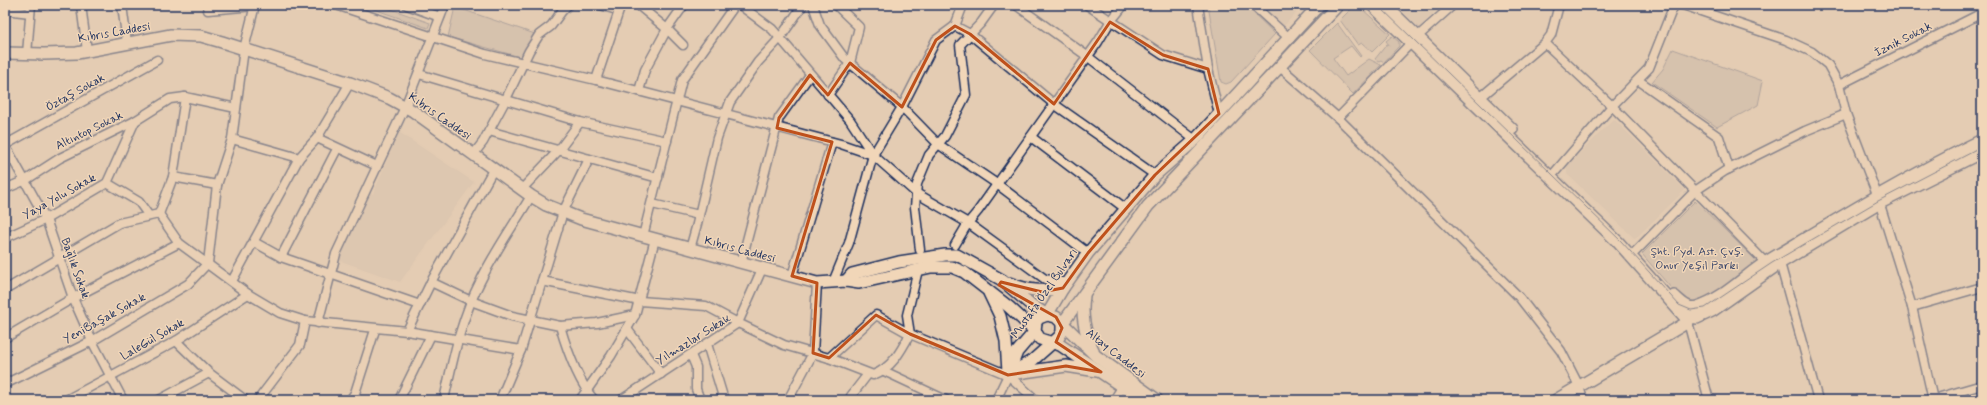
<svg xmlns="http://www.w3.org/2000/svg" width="1987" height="405" font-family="Mynerve,sans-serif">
  <rect width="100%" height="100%" fill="#e4ccb3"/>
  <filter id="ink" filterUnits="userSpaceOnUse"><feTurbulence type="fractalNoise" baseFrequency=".025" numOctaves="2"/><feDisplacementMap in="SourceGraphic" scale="8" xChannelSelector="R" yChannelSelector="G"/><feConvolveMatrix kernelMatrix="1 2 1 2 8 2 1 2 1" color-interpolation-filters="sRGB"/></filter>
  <g filter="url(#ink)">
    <!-- built -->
    <g fill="#d5c0ad">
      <polygon points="1261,5 1303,5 1284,26"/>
      <polygon points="1399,5 1441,5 1419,28 1398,6"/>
      <polygon points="1614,119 1685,190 1635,239 1567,174 1567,166"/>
      <polygon points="399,132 474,182 400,282 338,260 370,193 373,194"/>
    </g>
    <!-- green -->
    <g fill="#c6b5a6" stroke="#707282">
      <polygon points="362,5 380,5 430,23 428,28"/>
      <polygon points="1208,5 1245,5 1275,34 1231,82 1226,84 1221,82"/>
      <polygon points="455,7 535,34 520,57 448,37"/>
      <polygon points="1357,7 1362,9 1390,34 1372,52 1362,43 1358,45 1340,20 1352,8"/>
      <polygon points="1337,23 1361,56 1360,57 1351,46 1333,58 1346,76 1369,59 1381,65 1353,94 1310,50"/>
      <polygon points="1392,36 1399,42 1399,46 1384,62 1381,60 1379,61 1375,59 1387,44 1390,46 1386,41"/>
      <polygon points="1673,49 1763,81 1758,105 1717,127 1652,82 1663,69"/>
      <polygon points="1695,201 1760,264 1705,301 1691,304 1677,295 1642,254"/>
    </g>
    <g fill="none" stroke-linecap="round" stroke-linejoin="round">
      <defs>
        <g id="minor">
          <polyline points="81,5 87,51"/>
          <polyline points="122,5 127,43"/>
          <polyline points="207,5 208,10 254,6"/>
          <polyline points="336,5 485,54 596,80 621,5"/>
          <polyline points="407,5 440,17"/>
          <polyline points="600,5 617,10"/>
          <polyline points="638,5 667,29 683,45"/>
          <polyline points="813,5 820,25 845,59 902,107 938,144 997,184 1088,253"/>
          <polyline points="1016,5 1087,56 1195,140"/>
          <polyline points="1087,5 1163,55 1208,69"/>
          <polyline points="1198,5 1208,69 1219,114"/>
          <polyline points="1253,5 1288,37"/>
          <polyline points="1683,5 1786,40 1812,52 1828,65 1839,85 1846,114 1877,195 1912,307 1933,400"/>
          <polyline points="5,10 30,13"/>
          <polyline points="955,26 963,5"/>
          <polyline points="1417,37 1453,5"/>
          <polyline points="1545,43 1612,106 1766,263 1780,263 1818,400"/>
          <polyline points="27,54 31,5"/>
          <polyline points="1280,67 1338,118 1519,297 1561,351 1579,386 1583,400"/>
          <polyline points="419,74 580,122"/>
          <polyline points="596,80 841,144 873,155 850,120 780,38 772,29 740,5"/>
          <polyline points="1638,80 1719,137 1729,169"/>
          <polyline points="1839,85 1978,15 1982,22"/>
          <polyline points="639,91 645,70 667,29 684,5"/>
          <polyline points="828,95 850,63 859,27 836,5"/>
          <polyline points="1481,97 1545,43 1551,35 1559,5"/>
          <polyline points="1338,118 1411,43"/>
          <polyline points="489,131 658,178"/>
          <polyline points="1031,137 1126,209"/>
          <polyline points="317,138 350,83"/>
          <polyline points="232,139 299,158"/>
          <polyline points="5,145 46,219 73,298 92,341 123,400"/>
          <polyline points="5,145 157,60"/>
          <polyline points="473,155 483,142 505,101 529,51 539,35 551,26 562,11 568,5"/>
          <polyline points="873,155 916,193 968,223 1045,279 1067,283"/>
          <polyline points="1977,155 1982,164"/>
          <polyline points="1555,172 1612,106 1649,68 1674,5"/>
          <polyline points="173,177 217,185"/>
          <polyline points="107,183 139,202 149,216"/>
          <polyline points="5,189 26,180 60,158 135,121 170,99 185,97"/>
          <polyline points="522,189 559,150 580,122 667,141"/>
          <polyline points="652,204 699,215"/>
          <polyline points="159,214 179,243 248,294 280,313 305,321 407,331 521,350 500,400"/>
          <polyline points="159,214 173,177 185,97 236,108"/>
          <polyline points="643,236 682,80 735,5"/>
          <polyline points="5,238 46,219 107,183 135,121"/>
          <polyline points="254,242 281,257 420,305"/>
          <polyline points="955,245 968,223 978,211 1098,42 1110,22 1124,5"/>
          <polyline points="690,249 697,224 717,138 730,102 758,62 780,38 803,5"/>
          <polyline points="920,250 915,207 917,184 929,155 945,136 966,95 960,45 981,23 994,5"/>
          <polyline points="1635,252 1695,191 1725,171 1805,131 1846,114"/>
          <polyline points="281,257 337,149"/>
          <polyline points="208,263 217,185 232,139 244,49 255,5"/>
          <polyline points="741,263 779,118 810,75"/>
          <polyline points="792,276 832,142"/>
          <polyline points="232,281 299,158 317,138 377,166"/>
          <polyline points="542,281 640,301 706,306 738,323 762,269"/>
          <polyline points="431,282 493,170"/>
          <polyline points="833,282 849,243 873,155 902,107 936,40 955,26 970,34 1054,104 1155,175"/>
          <polyline points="5,290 119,223 159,214"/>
          <polyline points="1912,307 1982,287"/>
          <polyline points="1688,322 1709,400"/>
          <polyline points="318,323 336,254 405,107 445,5"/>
          <polyline points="560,326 597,323 635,315"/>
          <polyline points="627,329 661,374"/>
          <path d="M407,331l24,-49 40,19 41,15 48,10c7,24 18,55 34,74"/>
          <polyline points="5,338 73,298 179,243"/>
          <polyline points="176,341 209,373 245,400"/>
          <polyline points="707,344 724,400"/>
          <polyline points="521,350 563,212 589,159"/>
          <polyline points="691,355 696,367 696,389 700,400"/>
          <path d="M829,358l44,17c19,-7 28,-24 37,-41l98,41 28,25"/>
          <polyline points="884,371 946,400"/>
          <polyline points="5,384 92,341 188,284 208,263"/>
          <polyline points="851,396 868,374"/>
          <polyline points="66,400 176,341 248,294"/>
          <polyline points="159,400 209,373"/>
          <polyline points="258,400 300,345 305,321"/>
          <polyline points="350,400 355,393 375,330"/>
          <polyline points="399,400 431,335"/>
          <path d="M444,400c9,-41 17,-82 37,-120 14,-29 34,-57 50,-84"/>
          <polyline points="580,400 611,356 635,315 655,239"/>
          <polyline points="621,400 738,323 784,345 829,358 876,315 910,334 907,315 918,270"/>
          <polyline points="788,400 813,353 817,283"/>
          <polyline points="996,400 1008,375"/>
          <polyline points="1114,400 1123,386"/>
          <polyline points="1930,400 1982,385"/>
        </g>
        <g id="major">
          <polyline points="1372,5 1618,242 1684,316 1697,318 1712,311 1780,263 1878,204 1982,152"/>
          <polyline points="1385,5 1512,129"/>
          <polyline points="5,53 44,54 77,53 171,35 201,36 222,42 350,83 389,98 413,111 531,196 546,205 581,219 817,283 846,281 859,283 931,267 952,267 964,272 1009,307 1035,331 1040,339 1060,345 1142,400"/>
          <polyline points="846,281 852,274 899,262 945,255 957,255 1002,280 1030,304 1047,315 1056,317 1096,356 1157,400"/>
          <path d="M1009,283c21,8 32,9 54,5"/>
          <polyline points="989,293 1000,316 1006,341 1008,372"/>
          <path d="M1084,296c-3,20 0,36 9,54"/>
          <path d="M1674,296c7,6 14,14 23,11 27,-8 48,-32 71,-46 70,-42 140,-85 214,-121"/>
          <polyline points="1017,373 1066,366 1097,371"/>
          <polyline points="1008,375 1033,360 1059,337 1062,332 1062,324 1148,206 1338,5"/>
          <polyline points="1008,375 1017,352 1035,331 1036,322 1039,318 1047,315 1063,288 1088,253 1155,175 1195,140 1319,5"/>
          <polyline points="1556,400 1688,322 1691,311"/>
        </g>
      </defs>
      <!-- minor casing -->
      <use href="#minor" stroke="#1b2f5e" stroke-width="11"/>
      <!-- major casing -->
      <use href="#major" stroke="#1b2f5e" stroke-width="14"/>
      <!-- minor -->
      <use href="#minor" stroke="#f1d6b8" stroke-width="8"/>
      <!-- major -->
      <use href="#major" stroke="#f1d6b8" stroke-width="11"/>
      <!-- tram -->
      <polyline stroke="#1b2f5e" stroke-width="1" points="1378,5 1621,241 1679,305 1691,310 1705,308 1772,263 1878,201 1982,147"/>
    </g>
  </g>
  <!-- marked area -->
  <path d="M0 0H1987V405H0ZM1110,22l53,33 45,14 11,45 -64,61 -67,78 -25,35 -21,4 -41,-10 -2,3 57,32 6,11 -6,14 45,30 -35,-6 -58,9 -98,-41 -34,-19 -47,43 -16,-5 4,-70 -25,-7 40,-134 -55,-14 2,-10 31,-43 18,20 22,-32 52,44 34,-67 19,-14 15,8 84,70z" fill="#e4ccb3" fill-opacity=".55" fill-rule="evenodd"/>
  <path fill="none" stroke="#bf511c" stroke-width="3" stroke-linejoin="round" d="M1110,22l53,33 45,14 11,45 -64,61 -67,78 -25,35 -21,4 -41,-10 -2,3 57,32 6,11 -6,14 45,30 -35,-6 -58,9 -98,-41 -34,-19 -47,43 -16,-5 4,-70 -25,-7 40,-134 -55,-14 2,-10 31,-43 18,20 22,-32 52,44 34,-67 19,-14 15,8 84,70z"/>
  <g text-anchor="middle" stroke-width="3" stroke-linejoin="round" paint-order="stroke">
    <!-- street labels -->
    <g font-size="12" fill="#1b2f5e" stroke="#f1d6b8">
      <text transform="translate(114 32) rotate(-10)" y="4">Kıbrıs Caddesi</text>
      <text transform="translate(1903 39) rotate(-27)" y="4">İznik Sokak</text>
      <text transform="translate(75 92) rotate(-29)" y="4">Öztaş Sokak</text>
      <text transform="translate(440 116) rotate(35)" y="4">Kıbrıs Caddesi</text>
      <text transform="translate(89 130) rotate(-26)" y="4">Altıntop Sokak</text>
      <text transform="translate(59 196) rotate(-29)" y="4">Yaya Yolu Sokak</text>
      <text transform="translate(740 249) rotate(15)" y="4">Kıbrıs Caddesi</text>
      <text transform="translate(76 268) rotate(70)" y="4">Bağlık Sokak</text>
      <text transform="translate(1044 293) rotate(-55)" y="4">Mustafa Özel Bulvarı</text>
      <text transform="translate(104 318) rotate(-29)" y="4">YeniBaşak Sokak</text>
      <text transform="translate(152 339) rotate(-30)" y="4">LaleGül Sokak</text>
      <text transform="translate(693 339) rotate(-32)" y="4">Yılmazlar Sokak</text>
      <text transform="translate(1116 353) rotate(38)" y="4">Altay Caddesi</text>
    </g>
    <!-- park labels -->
    <g font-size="12" fill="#354369" stroke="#f1d6b8">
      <text x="1697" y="255">Şht. Pyd. Ast. Çvş.<tspan x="1697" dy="14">Onur Yeşil Parkı</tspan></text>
    </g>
  </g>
  <!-- margin -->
  <rect width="1987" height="405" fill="none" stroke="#f1d6b8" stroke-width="20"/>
  <rect x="10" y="10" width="1967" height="385" fill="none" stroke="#1b2f5e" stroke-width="1.5" filter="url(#ink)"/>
</svg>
